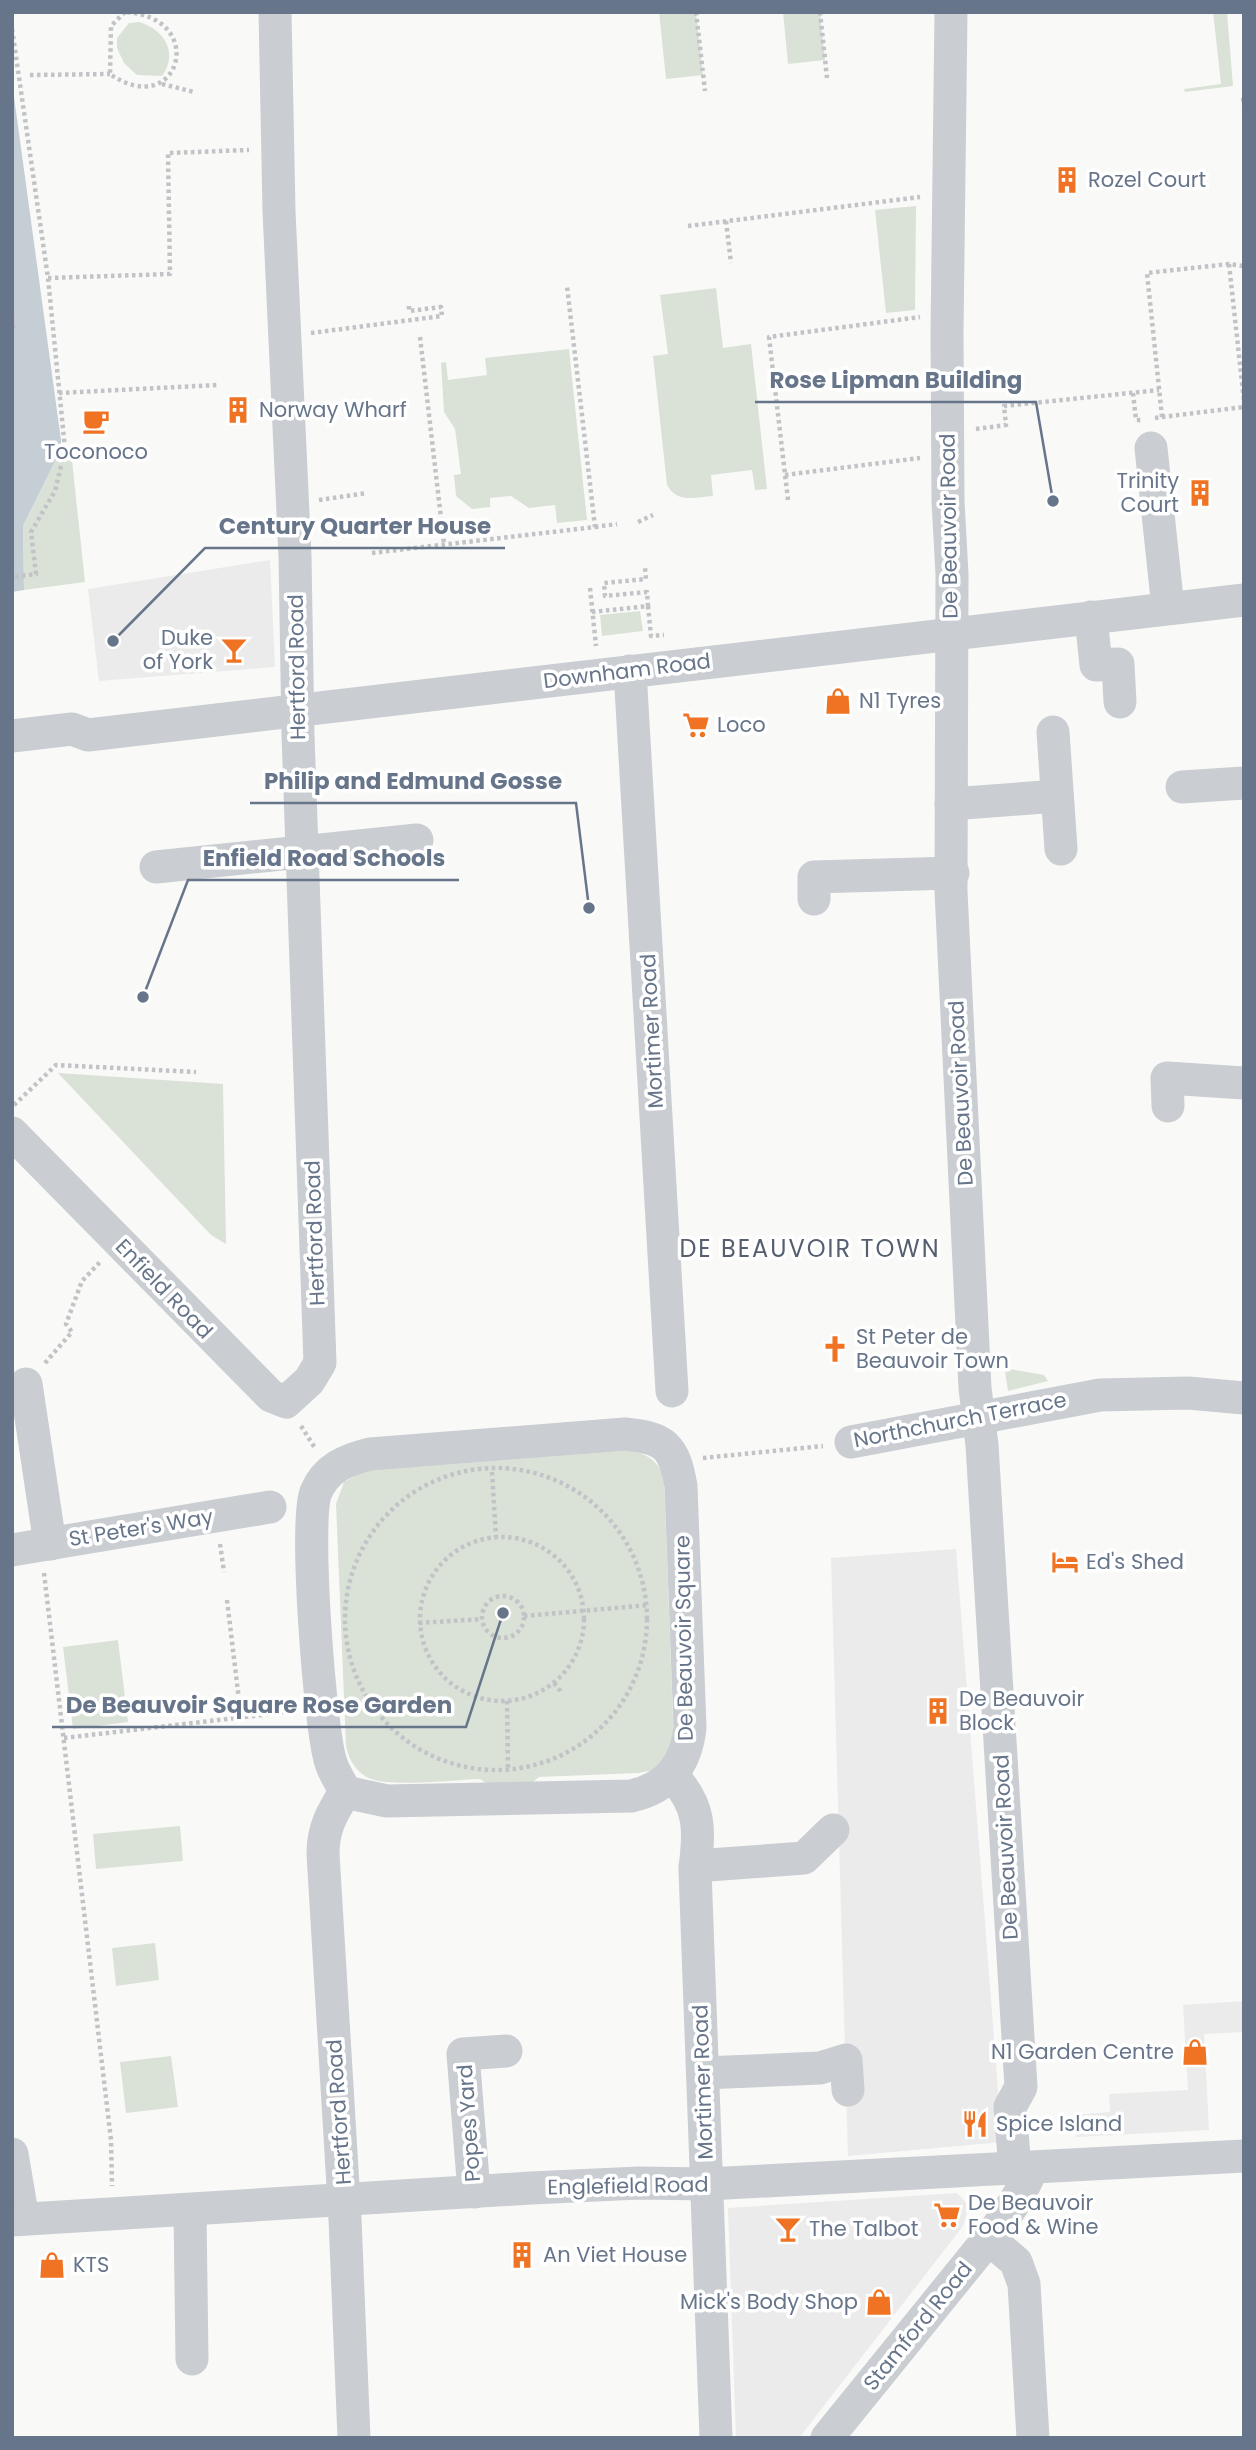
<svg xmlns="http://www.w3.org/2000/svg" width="1256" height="2450" font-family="Poppins,sans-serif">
  <rect width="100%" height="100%" fill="#f9faf7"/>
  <!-- built -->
  <g fill="#eaebea">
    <polygon points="270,560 275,667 99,681 88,589"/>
    <polygon points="956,1549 1002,2142 848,2156 831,1558"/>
    <polygon points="1244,2001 1244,2032 1204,2034 1209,2130 1076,2137 1074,2115 1110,2112 1109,2094 1188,2090 1183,2005"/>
    <polygon points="957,2193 969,2206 963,2226 799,2438 736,2438 728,2208"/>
  </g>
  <!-- green -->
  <g fill="#dae2d8">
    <polygon points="659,12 696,12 703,75 666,79"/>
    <polygon points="783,12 820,12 825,60 788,64"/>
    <polygon points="1213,12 1227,12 1233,86 1185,92 1184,89 1221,84"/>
    <path d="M139,22c25,7 40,31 23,54l-25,-1 -13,-12 -7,-15v-10l12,-15z"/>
    <polygon points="916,206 915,310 886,313 875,210"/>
    <path d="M716,288l7,60 28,-4 16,145 -12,1 -3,-20 -41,5 2,21c-17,1 -36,8 -46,-11l-14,-129 15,-2 -8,-59z"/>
    <polygon points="569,349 587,520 557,523 555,505 529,508 511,496 490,498 490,507 472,509 456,496 454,475 461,474 455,429 444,412 441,363 446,362 448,380 487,375 485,358"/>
    <polygon points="61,449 71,451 85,582 24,590 23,526"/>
    <polygon points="640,611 643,631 602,636 600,615"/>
    <polygon points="58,1073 223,1084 226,1244 211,1235"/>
    <polygon points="1009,1369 1044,1375 1048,1381 1008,1391 1005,1371"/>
    <path d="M615,1449c23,2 37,4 49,26l10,273 -21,22 -14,3 -100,4 -6,5 -46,2 -7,-5c-26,1 -87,8 -109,0 -15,-6 -22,-19 -25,-33l-10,-242 8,-22 22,-12z"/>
    <polygon points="118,1640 128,1722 73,1729 63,1647"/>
    <polygon points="180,1826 183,1861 96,1869 93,1834"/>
    <polygon points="155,1943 159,1980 116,1986 112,1948"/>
    <polygon points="171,2056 178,2107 126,2113 120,2062"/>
  </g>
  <!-- water -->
  <polygon fill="#c6ced5" points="12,82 61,440 61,449 23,526 24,590 12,592"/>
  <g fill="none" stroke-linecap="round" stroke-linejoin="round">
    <!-- path -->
    <g stroke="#c1c3c6" stroke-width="4.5" stroke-dasharray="3.5 3.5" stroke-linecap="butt">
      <path d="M125,12l-14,14 -1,48c69,48 100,-57 15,-62"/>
      <polyline points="696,12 705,91"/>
      <polyline points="820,12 827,78"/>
      <polyline points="12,29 48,278 65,449 55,491 31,532 36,574 12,577"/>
      <polyline points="30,75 110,74"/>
      <polyline points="162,84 194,92"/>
      <polyline points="1243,98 1244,106"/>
      <polyline points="726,221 731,263"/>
      <polyline points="688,226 920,197"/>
      <polyline points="1229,264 1244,401"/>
      <polyline points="48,278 170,274 168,153 249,150"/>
      <polyline points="12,318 14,330"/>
      <polyline points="311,333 442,316 441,307 409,311 409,303"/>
      <polyline points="420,337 444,544"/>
      <polyline points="59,393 217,385"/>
      <polyline points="1133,393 1136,420 1141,420"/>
      <polyline points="1162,417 1244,407"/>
      <polyline points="1155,418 1162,417 1147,273 1229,264 1244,266"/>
      <polyline points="976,429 1006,425 1004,406 1159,390"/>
      <polyline points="785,475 920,458"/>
      <polyline points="319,500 367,493"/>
      <polyline points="788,500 769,337 920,317"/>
      <polyline points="638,522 653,515"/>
      <polyline points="595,527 617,524"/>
      <polyline points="372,553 595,527 567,286"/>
      <polyline points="590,588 596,646"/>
      <polyline points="648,606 651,636 664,635"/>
      <polyline points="592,612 648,606 647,592 605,596 604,583 646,579 645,568"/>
      <polyline points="14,1105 56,1065 196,1072"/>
      <polyline points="45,1363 72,1332 66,1324 82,1281 100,1262"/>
      <polyline points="301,1426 315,1448"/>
      <polyline points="703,1458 823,1446"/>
      <circle cx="496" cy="1619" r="151"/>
      <polyline points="492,1472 496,1537"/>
      <circle cx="502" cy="1619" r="82"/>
      <polyline points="220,1544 224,1572"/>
      <polyline points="44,1573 111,2140 112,2186"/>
      <circle cx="503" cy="1617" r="21"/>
      <polyline points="227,1600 241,1717"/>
      <polyline points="524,1616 649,1605"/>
      <polyline points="419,1623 482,1619"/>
      <polyline points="554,1683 562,1693"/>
      <polyline points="507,1701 508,1770"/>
      <polyline points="64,1738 296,1711"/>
    </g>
    <!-- minor -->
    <g stroke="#cacdd1" stroke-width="33">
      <polyline points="951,12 947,333 948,501 952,574 951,891 975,1388 982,1445 1021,2087 1010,2107 1015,2169"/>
      <polyline points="1151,448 1168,608"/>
      <polyline points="1091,617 1096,665 1118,664 1120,702"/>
      <polyline points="630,671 672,1391"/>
      <polyline points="1053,732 1061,849"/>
      <polyline points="12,736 72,729 88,735 1244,600"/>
      <polyline points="1182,787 1244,783"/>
      <polyline points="951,804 1057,796"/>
      <polyline points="156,867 417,840"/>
      <polyline points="814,899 814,877 953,873"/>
      <polyline points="1168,1106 1167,1078 1244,1083"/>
      <polyline points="12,1133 271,1396 286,1402 309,1381 320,1363 298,735 295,556 279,211 275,12"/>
      <polyline points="26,1384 50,1544"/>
      <path d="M625,1434c40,4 49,12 56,52l9,242c-4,36 -22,60 -59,68l-244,5 -42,-9c-4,-10 -11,-19 -14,-29 -11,-32 -27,-243 -15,-271 10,-24 30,-32 54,-38z"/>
      <polyline points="851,1442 1100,1395 1188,1393 1244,1398"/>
      <polyline points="12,1550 270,1507"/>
      <path d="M672,1775c30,33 27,54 23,95l21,568"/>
      <path d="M345,1792c-13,21 -22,36 -22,62l22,365 9,219"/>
      <polyline points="695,1866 804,1858 833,1830"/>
      <polyline points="703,2073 820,2068 846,2060 848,2090"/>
      <polyline points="12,2154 23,2219"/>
      <polyline points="474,2192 463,2054 506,2051"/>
      <polyline points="190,2211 192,2359"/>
      <polyline points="12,2220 531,2188 639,2183 707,2184 1244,2156"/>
      <polyline points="989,2239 1016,2262 1024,2284 1033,2438"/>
      <path d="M827,2438l167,-206c15,-21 28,-39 38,-64"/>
    </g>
  </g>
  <!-- icons -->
  <defs>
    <symbol id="building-bare" viewBox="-9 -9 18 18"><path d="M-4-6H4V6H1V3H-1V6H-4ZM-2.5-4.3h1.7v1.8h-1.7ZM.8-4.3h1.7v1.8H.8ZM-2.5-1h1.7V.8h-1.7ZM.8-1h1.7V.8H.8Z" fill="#ef7322" stroke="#fff" stroke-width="2.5" paint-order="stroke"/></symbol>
    <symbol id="cafe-bare" viewBox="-9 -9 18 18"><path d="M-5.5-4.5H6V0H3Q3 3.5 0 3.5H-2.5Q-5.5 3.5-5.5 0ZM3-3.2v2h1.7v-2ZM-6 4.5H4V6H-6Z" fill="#ef7322" stroke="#fff" stroke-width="2.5" paint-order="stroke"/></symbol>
    <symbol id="bar-bare" viewBox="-9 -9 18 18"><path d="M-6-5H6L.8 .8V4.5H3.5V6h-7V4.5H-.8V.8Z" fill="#ef7322" stroke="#fff" stroke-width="2.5" paint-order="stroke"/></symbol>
    <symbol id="shop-bare" viewBox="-9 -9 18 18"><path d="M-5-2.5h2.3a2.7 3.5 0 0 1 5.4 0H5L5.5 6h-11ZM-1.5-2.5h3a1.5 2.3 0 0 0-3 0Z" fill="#ef7322" stroke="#fff" stroke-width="2.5" paint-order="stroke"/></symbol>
    <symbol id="supermarket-bare" viewBox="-9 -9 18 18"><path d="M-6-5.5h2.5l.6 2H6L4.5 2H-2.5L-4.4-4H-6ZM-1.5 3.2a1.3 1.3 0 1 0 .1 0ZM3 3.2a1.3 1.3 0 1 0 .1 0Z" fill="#ef7322" stroke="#fff" stroke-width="2.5" paint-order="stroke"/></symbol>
    <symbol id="church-bare" viewBox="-9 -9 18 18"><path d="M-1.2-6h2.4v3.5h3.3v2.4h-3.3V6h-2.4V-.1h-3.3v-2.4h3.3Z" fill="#ef7322" stroke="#fff" stroke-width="2.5" paint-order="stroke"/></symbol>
    <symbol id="hotel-bare" viewBox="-9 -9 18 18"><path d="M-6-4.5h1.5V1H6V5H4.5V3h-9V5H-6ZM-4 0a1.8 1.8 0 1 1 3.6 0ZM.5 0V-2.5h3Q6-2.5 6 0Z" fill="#ef7322" stroke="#fff" stroke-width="2.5" paint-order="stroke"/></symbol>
    <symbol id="restaurant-bare" viewBox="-9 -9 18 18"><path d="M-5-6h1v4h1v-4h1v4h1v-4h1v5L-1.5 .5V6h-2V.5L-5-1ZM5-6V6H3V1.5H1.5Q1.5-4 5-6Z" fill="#ef7322" stroke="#fff" stroke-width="2.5" paint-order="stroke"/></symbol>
  </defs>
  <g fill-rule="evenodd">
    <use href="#building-bare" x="1048" y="161" width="38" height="38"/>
    <use href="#building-bare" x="219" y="391" width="38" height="38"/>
    <use href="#cafe-bare" x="77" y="402" width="38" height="38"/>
    <use href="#building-bare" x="1181" y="474" width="38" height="38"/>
    <use href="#bar-bare" x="215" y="631" width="38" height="38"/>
    <use href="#shop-bare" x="819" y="682" width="38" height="38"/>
    <use href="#supermarket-bare" x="677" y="706" width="38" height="38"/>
    <use href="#church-bare" x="816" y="1330" width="38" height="38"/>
    <use href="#hotel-bare" x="1046" y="1543" width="38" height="38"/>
    <use href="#building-bare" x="919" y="1692" width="38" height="38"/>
    <use href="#shop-bare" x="1176" y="2033" width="38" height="38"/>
    <use href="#restaurant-bare" x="956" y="2105" width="38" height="38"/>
    <use href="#supermarket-bare" x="928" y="2196" width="38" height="38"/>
    <use href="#bar-bare" x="769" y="2210" width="38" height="38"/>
    <use href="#building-bare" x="503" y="2236" width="38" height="38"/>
    <use href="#shop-bare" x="33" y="2246" width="38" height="38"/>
    <use href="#shop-bare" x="860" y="2283" width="38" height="38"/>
  </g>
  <g text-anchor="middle" stroke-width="7" stroke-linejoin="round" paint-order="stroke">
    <!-- poi labels -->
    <g font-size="21" fill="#67758a" stroke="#fff" text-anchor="start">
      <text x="1088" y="187">Rozel Court</text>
      <text x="259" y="417">Norway Wharf</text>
      <text x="96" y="459" text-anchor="middle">Toconoco</text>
      <text x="1179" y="488" text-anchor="end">Trinity<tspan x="1179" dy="24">Court</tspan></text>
      <text x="213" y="645" text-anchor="end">Duke<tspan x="213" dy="24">of York</tspan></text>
      <text x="859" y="708">N1 Tyres</text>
      <text x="717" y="732">Loco</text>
      <text x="856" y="1344">St Peter de<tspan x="856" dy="24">Beauvoir Town</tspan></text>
      <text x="1086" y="1569">Ed's Shed</text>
      <text x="959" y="1706">De Beauvoir<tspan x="959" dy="24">Block</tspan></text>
      <text x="1174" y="2059" text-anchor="end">N1 Garden Centre</text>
      <text x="996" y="2131">Spice Island</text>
      <text x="968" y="2210">De Beauvoir<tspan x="968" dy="24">Food &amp; Wine</tspan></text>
      <text x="809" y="2236">The Talbot</text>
      <text x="543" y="2262">An Viet House</text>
      <text x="73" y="2272">KTS</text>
      <text x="858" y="2309" text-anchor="end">Mick's Body Shop</text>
    </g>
    <!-- street labels -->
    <g font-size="21" fill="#67758a" stroke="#fff">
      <text transform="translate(949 526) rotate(-91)" y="7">De Beauvoir Road</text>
      <text transform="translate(297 667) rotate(-91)" y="7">Hertford Road</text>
      <text transform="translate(627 671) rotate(-7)" y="7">Downham Road</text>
      <text transform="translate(652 1031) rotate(-93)" y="7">Mortimer Road</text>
      <text transform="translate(961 1093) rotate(-93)" y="7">De Beauvoir Road</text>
      <text transform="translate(315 1233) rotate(-92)" y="7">Hertford Road</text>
      <text transform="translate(164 1289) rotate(46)" y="7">Enfield Road</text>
      <text transform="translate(960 1420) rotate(-11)" y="7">Northchurch Terrace</text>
      <text transform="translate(141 1528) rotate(-9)" y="7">St Peter's Way</text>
      <text transform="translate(684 1638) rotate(-91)" y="7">De Beauvoir Square</text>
      <text transform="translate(1006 1847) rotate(-93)" y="7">De Beauvoir Road</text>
      <text transform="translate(703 2082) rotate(-92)" y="7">Mortimer Road</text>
      <text transform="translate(339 2112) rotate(-94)" y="7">Hertford Road</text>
      <text transform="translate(469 2123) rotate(-94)" y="7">Popes Yard</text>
      <text transform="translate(628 2186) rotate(-1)" y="7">Englefield Road</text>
      <text transform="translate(918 2326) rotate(-51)" y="7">Stamford Road</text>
    </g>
    <!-- quarter labels -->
    <g font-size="24" letter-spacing="2" fill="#555f6f" stroke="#fff">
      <text x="810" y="1257">DE BEAUVOIR TOWN</text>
    </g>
  </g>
  <!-- callouts -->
  <path fill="none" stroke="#67758a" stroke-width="2.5" d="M1053 501L1036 402H755M113 641L205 548H505M589 908L576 803H250M143 997L188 880H459M503 1613L466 1727H52"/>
  <g fill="#67758a" stroke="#fff" stroke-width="2.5">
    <circle cx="1053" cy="501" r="7"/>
    <circle cx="113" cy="641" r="7"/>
    <circle cx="589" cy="908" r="7"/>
    <circle cx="143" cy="997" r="7"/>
    <circle cx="503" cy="1613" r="7"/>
  </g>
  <g font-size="23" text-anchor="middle" font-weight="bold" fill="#67758a" stroke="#fff" stroke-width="7" stroke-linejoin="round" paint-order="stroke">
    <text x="896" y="388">Rose Lipman Building</text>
    <text x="355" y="534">Century Quarter House</text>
    <text x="413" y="789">Philip and Edmund Gosse</text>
    <text x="324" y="866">Enfield Road Schools</text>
    <text x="259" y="1713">De Beauvoir Square Rose Garden</text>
  </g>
  <!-- border -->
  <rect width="1256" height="2450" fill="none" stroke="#67758a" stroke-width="28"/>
</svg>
